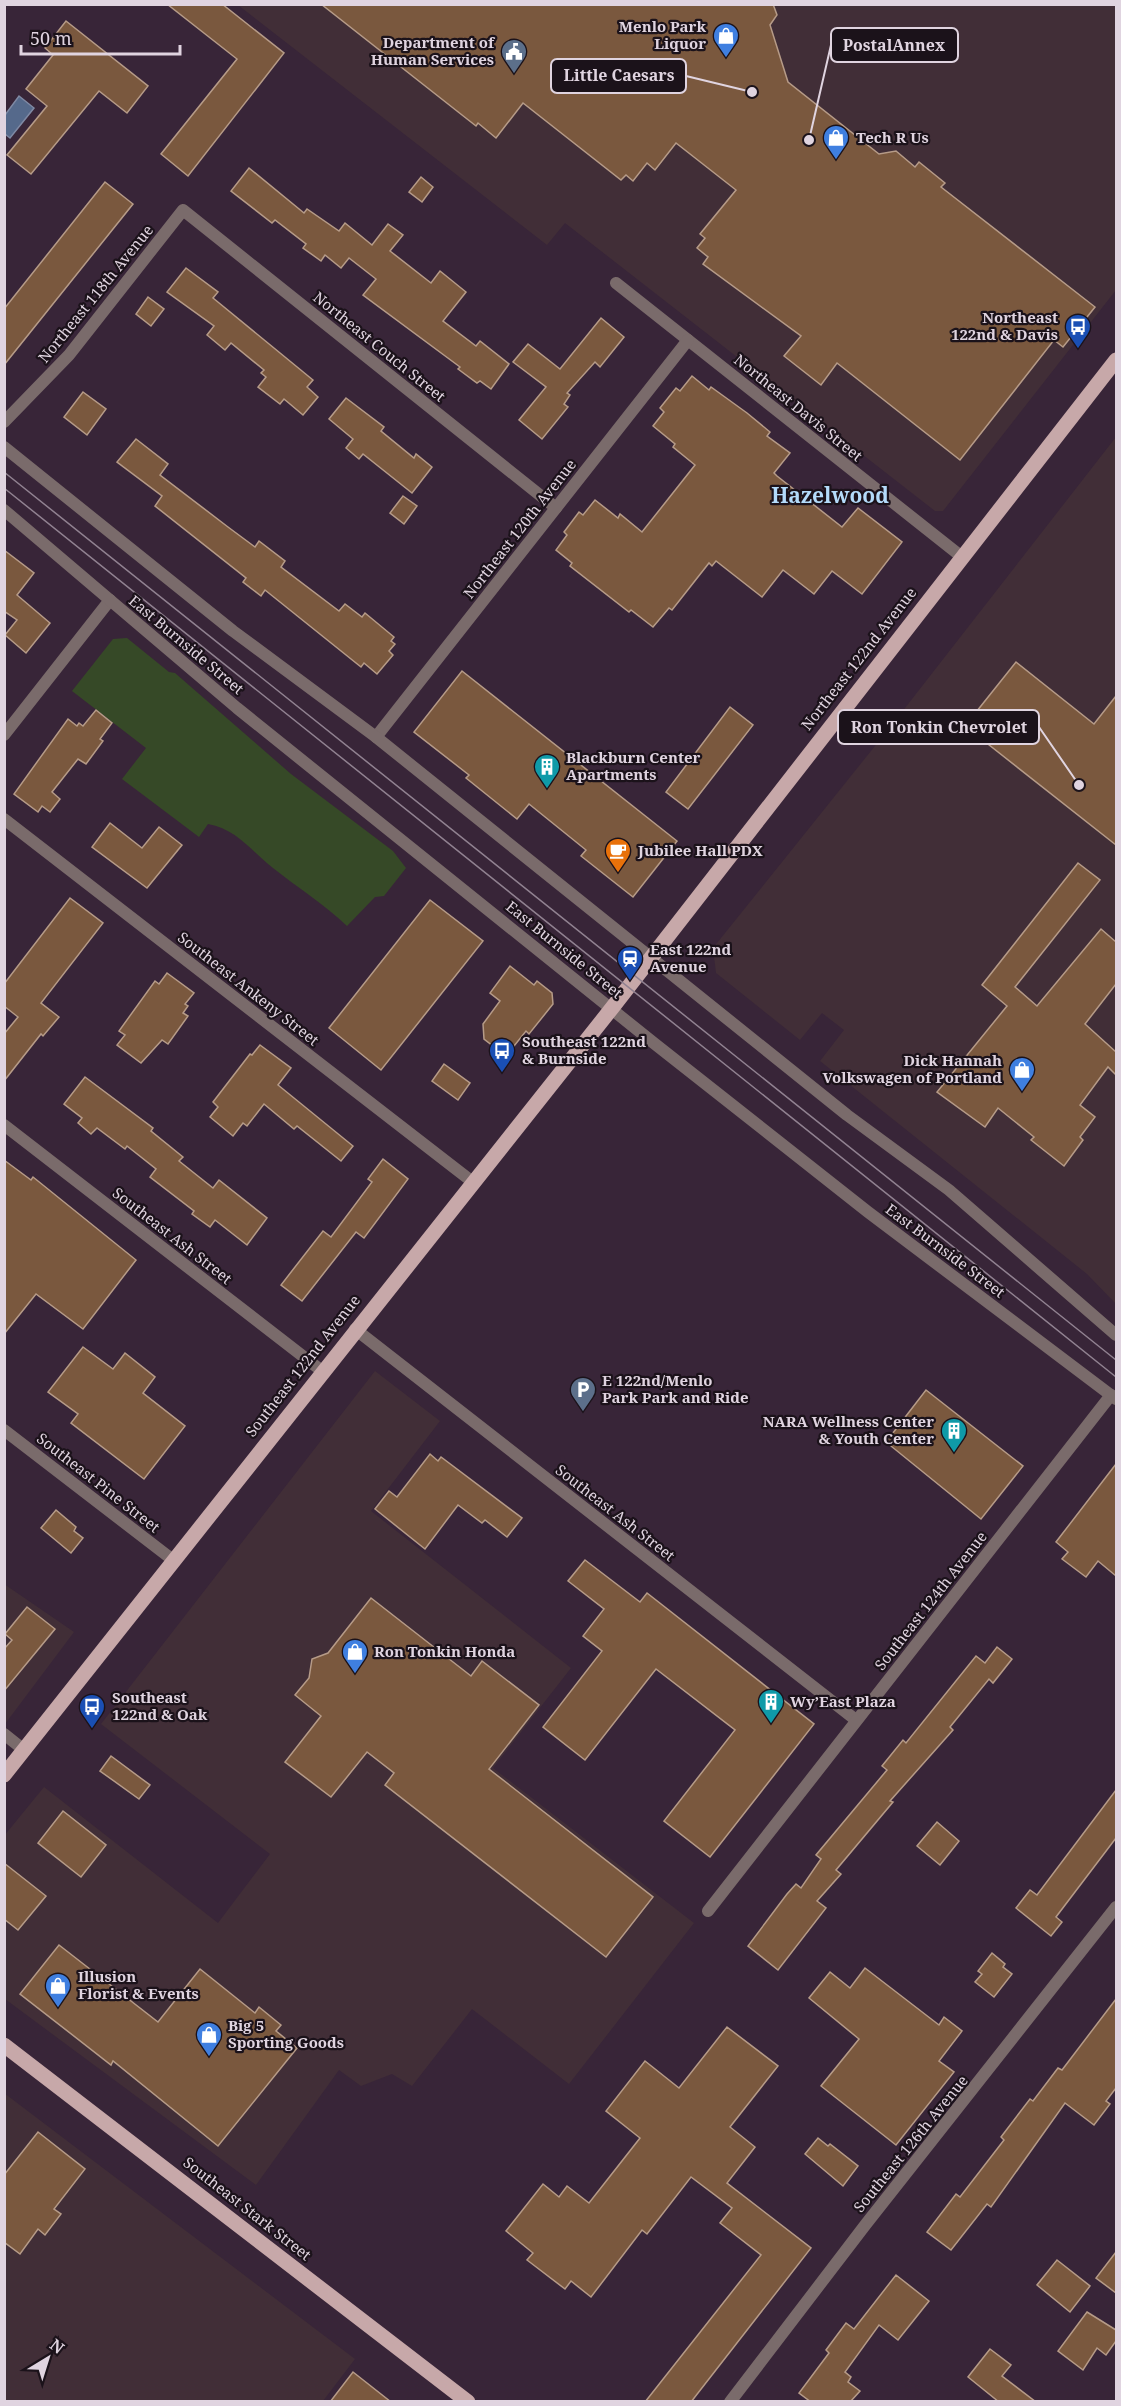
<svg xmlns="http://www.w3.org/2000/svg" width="1121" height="2406" font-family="'Noto Serif',serif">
  <rect width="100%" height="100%" fill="#382538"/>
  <!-- commercial -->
  <g fill="#412e37">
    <polygon points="238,5 1116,5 1116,290 943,511 935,511 565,223 547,245"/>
    <polygon points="1116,437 1116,1304 1087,1274 820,1061 844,1030 822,1013 800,1040 716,973 713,948 891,726"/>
    <polygon points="375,1371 440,1421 371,1511 571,1668 493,1768 694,1923 569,2084 472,2009 412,2086 392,2074 361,2086 339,2070 256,2185 5,1999 4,1836 44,1787 218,1923 270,1854 101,1724"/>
    <polygon points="4,1584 74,1632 5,1724 4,1724"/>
    <polygon points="4,2093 355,2359 323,2401 5,2401"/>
  </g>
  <!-- green -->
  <path fill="#364927" d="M127,638l42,34 6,1 116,101 102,77 13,17 -22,28 -9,1 -28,29c-23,-22 -49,-38 -74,-58 -21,-16 -36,-39 -65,-44l-9,13 -77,-58 24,-31 -74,-57 41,-52z"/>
  <!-- water -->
  <polygon fill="#55698b" stroke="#7f89a4" stroke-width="1.5" points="19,96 34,108 10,138 5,134 5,115"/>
  <!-- building -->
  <g fill="#7a583e" stroke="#b69b88" stroke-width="1.5">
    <polygon points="167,4 222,4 284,53 188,176 161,154 237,59"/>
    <polygon points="321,4 773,4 777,15 770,25 788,82 879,154 896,151 915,167 919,162 945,183 941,187 1095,307 1063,347 1054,340 960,460 837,363 821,385 784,356 801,336 703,264 708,257 697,248 705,238 700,234 736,190 676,143 655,170 647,163 633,181 626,175 621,180 523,103 496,138 478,123 476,126"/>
    <polygon points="66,21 148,86 127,113 99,91 31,174 7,155 47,106 26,89 53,55 45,48"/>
    <polygon points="249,168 304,213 307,209 339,231 345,223 372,245 388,224 403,235 390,251 431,283 440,271 466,292 443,321 476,346 480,341 509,364 491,389 480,381 477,383 458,369 460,367 363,295 376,279 349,258 341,268 325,255 321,261 303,248 306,244 275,220 272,223 231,191"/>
    <polygon points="421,177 433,187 422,202 409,192"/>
    <polygon points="105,182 133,204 4,365 4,309"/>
    <polygon points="186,268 218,292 213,298 313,380 307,387 318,397 303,415 284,399 280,404 258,387 266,377 261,373 264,370 231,343 225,350 207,335 214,326 167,292"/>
    <polygon points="148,297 164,309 151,326 136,314"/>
    <polygon points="601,318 624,337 600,367 595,362 567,393 570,395 564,404 568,407 542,439 519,420 546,387 513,362 528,344 560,369"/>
    <polygon points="692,376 709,390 711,387 747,413 770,432 767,436 790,453 774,473 777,476 842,527 858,508 902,542 862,594 832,571 814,594 783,570 762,597 716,561 712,566 709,563 672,610 669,608 653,627 631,610 629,612 570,566 572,563 556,550 567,535 564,532 579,512 583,515 595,500 618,518 620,514 642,532 695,465 673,447 675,444 653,426 664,412 660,408 676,388 680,391"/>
    <polygon points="83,392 106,409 87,435 64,417"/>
    <polygon points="346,398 384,427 381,431 414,458 416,454 432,467 412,493 363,454 359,459 346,448 353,439 329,419"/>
    <polygon points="136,439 168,464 160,475 228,527 255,547 259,541 285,561 281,567 339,611 345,604 362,617 365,613 394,637 391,641 395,644 389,651 393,655 377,674 364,663 361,667 265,590 261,596 243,582 246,578 155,506 162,496 117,462"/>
    <polygon points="403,496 417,506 404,524 390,513"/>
    <polygon points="4,550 34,573 17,595 50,623 26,653 5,635 17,620 4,611"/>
    <polygon points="1016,662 1094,724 1116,696 1116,845 965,726"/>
    <polygon points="462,671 677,841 633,897 581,856 586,850 529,804 517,819 466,778 469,775 414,732"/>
    <polygon points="730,707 753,725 688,809 666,792"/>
    <polygon points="96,710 112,723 100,739 103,741 86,764 78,759 52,792 60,799 50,812 42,806 38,812 14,794 68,719 77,726 79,723 83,726"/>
    <polygon points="110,823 142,848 159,827 182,845 147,888 92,847"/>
    <polygon points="1078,863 1100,880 1015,987 1037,1006 1101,929 1116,942 1116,984 1085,1024 1116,1052 1116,1075 1108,1067 1080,1105 1095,1117 1080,1137 1083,1140 1064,1166 1031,1140 1034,1137 998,1108 985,1127 937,1092 1007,1006 982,985"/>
    <polygon points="70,898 103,923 41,1003 59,1017 43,1036 41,1034 4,1081 4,1034 18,1017 4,1006 4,984"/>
    <polygon points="430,900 483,941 381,1070 329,1028"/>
    <polygon points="510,966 534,985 537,981 552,993 553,1004 529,1034 526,1031 506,1056 484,1039 483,1024 500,1001 490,993"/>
    <polygon points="167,973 194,993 185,1004 188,1006 183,1013 188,1016 168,1044 162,1040 141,1063 117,1045 125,1035 119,1031 155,981 159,984"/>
    <polygon points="260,1045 291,1068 278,1085 353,1146 341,1161 297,1126 294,1129 264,1104 247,1126 243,1123 233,1136 210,1117 218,1107 213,1102 250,1054 252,1055"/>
    <polygon points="444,1064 470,1083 458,1100 432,1081"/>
    <polygon points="85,1077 153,1128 151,1131 183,1157 179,1161 213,1188 219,1180 267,1218 247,1245 215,1220 210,1227 192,1214 194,1211 150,1177 156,1169 127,1146 125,1149 97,1128 91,1134 78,1123 82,1118 64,1104"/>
    <polygon points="383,1159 408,1179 364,1238 356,1232 302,1301 281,1285 323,1231 331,1237 372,1182 368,1179"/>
    <polygon points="4,1160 31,1180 33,1177 136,1260 83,1329 36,1294 4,1334"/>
    <polygon points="83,1347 113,1369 125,1353 155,1377 143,1393 185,1426 144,1479 71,1423 78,1414 48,1392"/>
    <polygon points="926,1390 1023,1466 981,1519 886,1442"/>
    <polygon points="430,1454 438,1461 441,1457 522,1518 507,1537 485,1520 482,1523 458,1505 425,1549 375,1509 389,1491 397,1497"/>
    <polygon points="1116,1464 1116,1576 1098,1561 1086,1577 1062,1559 1068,1552 1056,1542"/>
    <polygon points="56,1510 76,1527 74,1531 83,1538 71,1553 41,1528"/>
    <polygon points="585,1560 640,1602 647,1593 814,1724 710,1857 664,1821 735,1730 656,1669 585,1760 543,1727 602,1651 583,1636 604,1609 568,1581"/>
    <polygon points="371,1598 471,1676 482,1661 539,1705 489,1769 653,1897 606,1957 385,1785 394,1773 367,1752 331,1797 285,1762 321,1716 295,1695 309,1678 312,1659 328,1653"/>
    <polygon points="27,1607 55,1629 4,1691 4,1649 12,1640 5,1634"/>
    <polygon points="997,1647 1012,1659 993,1683 989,1679 950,1727 953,1730 890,1801 893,1802 836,1870 841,1874 817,1901 826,1908 778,1970 748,1946 787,1894 796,1884 801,1888 821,1859 816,1855 887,1770 882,1766 903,1740 906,1743 976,1656 985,1663"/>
    <polygon points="111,1756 150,1785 139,1799 100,1771"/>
    <polygon points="1116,1790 1116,1838 1056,1917 1062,1922 1051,1936 1016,1908 1030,1890 1037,1895"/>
    <polygon points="63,1811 106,1845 81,1877 38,1843"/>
    <polygon points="937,1822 959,1841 940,1865 917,1846"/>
    <polygon points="4,1863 46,1896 18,1930 4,1919"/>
    <polygon points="59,1945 158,2022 200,1969 255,2013 259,2007 281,2025 276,2031 297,2048 218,2146 113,2061 111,2065 20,1994"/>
    <polygon points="992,1953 1005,1964 1003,1967 1012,1974 994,1997 975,1982 982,1974 978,1971"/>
    <polygon points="865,1968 939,2025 944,2017 962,2031 939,2061 954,2072 896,2145 821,2086 859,2039 809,1998 830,1972 850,1988"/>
    <polygon points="1116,1999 1116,2088 1106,2101 1110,2104 1094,2125 1065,2103 991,2207 987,2204 951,2250 927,2232 956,2194 960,2197 1004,2140 1001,2137 1030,2099 1033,2101 1058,2068 1062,2070"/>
    <polygon points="727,2027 778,2066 730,2127 755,2147 727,2183 811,2248 691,2402 645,2402 761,2255 720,2223 732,2208 691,2177 647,2234 642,2230 591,2297 571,2281 565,2289 527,2260 533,2253 506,2231 543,2184 559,2197 567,2186 589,2203 640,2138 606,2111 645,2061 679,2088"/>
    <polygon points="38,2132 85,2169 54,2209 61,2214 45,2235 38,2229 20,2254 4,2242 4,2175"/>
    <polygon points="818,2138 828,2146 830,2144 858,2166 843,2186 805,2154"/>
    <polygon points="1116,2252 1116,2293 1096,2278"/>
    <polygon points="1057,2260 1090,2286 1070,2312 1037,2285"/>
    <polygon points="896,2275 929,2301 898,2340 879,2325 845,2372 851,2377 848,2382 860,2391 850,2402 811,2402 799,2393 829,2353 826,2350 846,2323 854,2329"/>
    <polygon points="1087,2312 1116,2330 1116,2341 1106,2355 1097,2348 1083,2370 1058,2351"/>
    <polygon points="990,2349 1011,2365 1002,2376 1036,2402 999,2402 968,2377"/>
    <polygon points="353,2372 391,2402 330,2402"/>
  </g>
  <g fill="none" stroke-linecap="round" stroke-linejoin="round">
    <!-- minor -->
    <g stroke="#7a6b6b" stroke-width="12">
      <polyline points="616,283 962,557"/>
      <polyline points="4,422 69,355 183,210 556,508"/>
      <polyline points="4,735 110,600"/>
      <polyline points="376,737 688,340"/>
      <polyline points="4,819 474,1183"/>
      <polyline points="4,1125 322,1371"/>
      <polyline points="355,1329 856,1720"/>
      <polyline points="4,1430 173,1560"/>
      <polyline points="4,1734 24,1750"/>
      <polyline points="708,1911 1111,1395"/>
      <polyline points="730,2402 866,2224 1116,1907"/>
    </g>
    <!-- tertiary -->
    <g stroke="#7a6b6b" stroke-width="12">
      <polyline points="4,447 233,631 376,737 847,1115 949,1190 1116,1335"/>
      <polyline points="4,510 237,708 655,1044 868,1212 1116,1399"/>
    </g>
    <!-- primary -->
    <g stroke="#c7a8a9" stroke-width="15">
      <polyline points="4,1775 612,1008 1116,360"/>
      <polyline points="4,2045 468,2402"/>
    </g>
    <!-- tram -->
    <g stroke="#918291" stroke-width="1.5">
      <polyline points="4,472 1116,1360"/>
      <polyline points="4,488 1116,1377"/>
    </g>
  </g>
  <!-- icons -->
  <defs>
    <symbol id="shop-pin" viewBox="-11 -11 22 30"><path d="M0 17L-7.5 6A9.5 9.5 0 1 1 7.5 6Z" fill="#3f7fe0" stroke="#1b121a"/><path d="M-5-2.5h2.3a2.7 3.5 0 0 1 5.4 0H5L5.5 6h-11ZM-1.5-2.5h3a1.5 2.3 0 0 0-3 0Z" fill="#fff"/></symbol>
    <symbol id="civic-pin" viewBox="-11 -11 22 30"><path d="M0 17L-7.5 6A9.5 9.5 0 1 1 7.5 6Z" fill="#5c6f8a" stroke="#1b121a"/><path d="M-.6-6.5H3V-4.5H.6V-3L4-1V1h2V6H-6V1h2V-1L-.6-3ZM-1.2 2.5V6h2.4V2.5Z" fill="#fff"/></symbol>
    <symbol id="bus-pin" viewBox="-11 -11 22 30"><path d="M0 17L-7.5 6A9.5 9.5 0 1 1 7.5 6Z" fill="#1a4fb4" stroke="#1b121a"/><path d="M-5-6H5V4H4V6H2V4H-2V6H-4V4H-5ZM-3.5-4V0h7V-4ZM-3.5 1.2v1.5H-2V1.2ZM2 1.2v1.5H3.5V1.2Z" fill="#fff"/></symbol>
    <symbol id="building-pin" viewBox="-11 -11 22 30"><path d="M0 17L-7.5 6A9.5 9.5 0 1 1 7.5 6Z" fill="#0f9aa8" stroke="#1b121a"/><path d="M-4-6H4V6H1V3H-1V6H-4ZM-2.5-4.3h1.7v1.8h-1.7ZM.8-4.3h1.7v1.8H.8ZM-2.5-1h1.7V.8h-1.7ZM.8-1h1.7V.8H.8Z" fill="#fff"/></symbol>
    <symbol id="cafe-pin" viewBox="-11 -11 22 30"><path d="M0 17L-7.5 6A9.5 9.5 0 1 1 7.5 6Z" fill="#e8710a" stroke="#1b121a"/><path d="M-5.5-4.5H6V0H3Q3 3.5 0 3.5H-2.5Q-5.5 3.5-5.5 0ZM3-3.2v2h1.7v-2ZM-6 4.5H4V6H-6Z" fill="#fff"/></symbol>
    <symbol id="station-pin" viewBox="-11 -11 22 30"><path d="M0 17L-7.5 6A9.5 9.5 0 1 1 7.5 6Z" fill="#1a4fb4" stroke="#1b121a"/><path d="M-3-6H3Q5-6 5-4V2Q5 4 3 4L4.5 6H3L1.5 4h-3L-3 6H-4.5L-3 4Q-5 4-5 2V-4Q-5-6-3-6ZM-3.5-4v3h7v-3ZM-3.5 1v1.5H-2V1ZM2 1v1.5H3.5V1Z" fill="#fff"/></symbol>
    <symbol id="parking-pin" viewBox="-11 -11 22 30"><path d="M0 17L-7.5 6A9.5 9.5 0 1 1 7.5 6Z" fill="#5c6f8a" stroke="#1b121a"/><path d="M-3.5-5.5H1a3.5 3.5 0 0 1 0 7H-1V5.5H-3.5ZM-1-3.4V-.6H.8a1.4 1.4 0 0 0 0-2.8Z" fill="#fff"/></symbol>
  </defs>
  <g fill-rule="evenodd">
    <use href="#shop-pin" x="711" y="21" width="30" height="40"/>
    <use href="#civic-pin" x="499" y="37" width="30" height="40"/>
    <use href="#shop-pin" x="821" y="123" width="30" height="40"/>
    <use href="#bus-pin" x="1063" y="312" width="30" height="40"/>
    <use href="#building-pin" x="532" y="752" width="30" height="40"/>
    <use href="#cafe-pin" x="603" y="836" width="30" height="40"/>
    <use href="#station-pin" x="615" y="944" width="30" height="40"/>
    <use href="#bus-pin" x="487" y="1036" width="30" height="40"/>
    <use href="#shop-pin" x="1007" y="1055" width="30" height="40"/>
    <use href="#parking-pin" x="568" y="1375" width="30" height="40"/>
    <use href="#building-pin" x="939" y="1416" width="30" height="40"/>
    <use href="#shop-pin" x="340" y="1637" width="30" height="40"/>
    <use href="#building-pin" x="756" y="1687" width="30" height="40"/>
    <use href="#bus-pin" x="77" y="1692" width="30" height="40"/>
    <use href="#shop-pin" x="43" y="1971" width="30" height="40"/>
    <use href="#shop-pin" x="194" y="2020" width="30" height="40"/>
  </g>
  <g text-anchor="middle" stroke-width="4.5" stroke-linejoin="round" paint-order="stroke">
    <!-- poi labels -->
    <g font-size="15" font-weight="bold" fill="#e0d4e0" stroke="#1b121a" text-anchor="start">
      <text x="706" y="32" text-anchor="end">Menlo Park<tspan x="706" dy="17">Liquor</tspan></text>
      <text x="494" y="48" text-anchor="end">Department of<tspan x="494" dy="17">Human Services</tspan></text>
      <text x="856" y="143">Tech R Us</text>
      <text x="1058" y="323" text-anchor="end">Northeast<tspan x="1058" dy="17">122nd &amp; Davis</tspan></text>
      <text x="566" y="763">Blackburn Center<tspan x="566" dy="17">Apartments</tspan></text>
      <text x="638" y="856">Jubilee Hall PDX</text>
      <text x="650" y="955">East 122nd<tspan x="650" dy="17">Avenue</tspan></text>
      <text x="522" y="1047">Southeast 122nd<tspan x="522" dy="17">&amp; Burnside</tspan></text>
      <text x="1002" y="1066" text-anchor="end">Dick Hannah<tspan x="1002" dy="17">Volkswagen of Portland</tspan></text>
      <text x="602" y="1386">E 122nd/Menlo<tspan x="602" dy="17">Park Park and Ride</tspan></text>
      <text x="934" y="1427" text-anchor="end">NARA Wellness Center<tspan x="934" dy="17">&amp; Youth Center</tspan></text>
      <text x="374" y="1657">Ron Tonkin Honda</text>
      <text x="112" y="1703">Southeast<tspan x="112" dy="17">122nd &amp; Oak</tspan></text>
      <text x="790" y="1707">Wy’East Plaza</text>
      <text x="78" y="1982">Illusion<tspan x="78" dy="17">Florist &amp; Events</tspan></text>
      <text x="228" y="2031">Big 5<tspan x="228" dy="17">Sporting Goods</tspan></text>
    </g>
    <!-- street labels -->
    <g font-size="15" fill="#e0d4e0" stroke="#1b121a">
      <text transform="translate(96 294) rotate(-51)" y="5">Northeast 118th Avenue</text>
      <text transform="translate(379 347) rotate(39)" y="5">Northeast Couch Street</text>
      <text transform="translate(798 408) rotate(39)" y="5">Northeast Davis Street</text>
      <text transform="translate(520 529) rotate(-52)" y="5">Northeast 120th Avenue</text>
      <text transform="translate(186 645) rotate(40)" y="5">East Burnside Street</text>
      <text transform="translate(859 659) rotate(-52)" y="5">Northeast 122nd Avenue</text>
      <text transform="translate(564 950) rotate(39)" y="5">East Burnside Street</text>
      <text transform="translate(248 989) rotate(38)" y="5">Southeast Ankeny Street</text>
      <text transform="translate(172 1236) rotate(38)" y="5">Southeast Ash Street</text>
      <text transform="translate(945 1251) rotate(37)" y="5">East Burnside Street</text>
      <text transform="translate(303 1366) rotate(-52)" y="5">Southeast 122nd Avenue</text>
      <text transform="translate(98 1483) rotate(38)" y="5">Southeast Pine Street</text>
      <text transform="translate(615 1513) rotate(38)" y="5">Southeast Ash Street</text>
      <text transform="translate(931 1601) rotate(-52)" y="5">Southeast 124th Avenue</text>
      <text transform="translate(911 2144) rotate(-51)" y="5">Southeast 126th Avenue</text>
      <text transform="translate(247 2209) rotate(38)" y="5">Southeast Stark Street</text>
    </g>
    <!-- district labels -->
    <g font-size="21" font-weight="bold" fill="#b4dbfa" stroke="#1b121a">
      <text x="830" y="503">Hazelwood</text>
    </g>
  </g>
  <!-- callouts -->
  <path fill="none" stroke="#e0d4e0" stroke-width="2" d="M809 140L831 45M752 92L686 76M1079 785L1039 727"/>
  <g fill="#e0d4e0" stroke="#1b121a" stroke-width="2">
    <circle cx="809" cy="140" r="6"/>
    <circle cx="752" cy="92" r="6"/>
    <circle cx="1079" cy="785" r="6"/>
  </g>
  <g fill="#1b121a" stroke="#e0d4e0" stroke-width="2">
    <rect x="831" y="28" width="127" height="34" rx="6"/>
    <rect x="551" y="59" width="135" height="34" rx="6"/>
    <rect x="838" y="710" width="201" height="34" rx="6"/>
  </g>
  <g font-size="16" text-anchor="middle" font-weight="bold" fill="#e0d4e0">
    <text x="894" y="51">PostalAnnex</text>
    <text x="619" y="81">Little Caesars</text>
    <text x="939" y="733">Ron Tonkin Chevrolet</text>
  </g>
  <!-- border -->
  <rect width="1121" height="2406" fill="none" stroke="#e0d4e0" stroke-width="12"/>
  <!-- north arrow -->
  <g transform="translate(48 2358) rotate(38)" stroke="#1b121a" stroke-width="4.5" paint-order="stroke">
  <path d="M0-4.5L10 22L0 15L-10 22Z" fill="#e0d4e0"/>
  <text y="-9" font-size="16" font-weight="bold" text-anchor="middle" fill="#e0d4e0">N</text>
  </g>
  <!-- scale -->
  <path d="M21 45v9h159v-9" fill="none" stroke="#e0d4e0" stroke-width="3"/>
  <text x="30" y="45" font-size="18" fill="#e0d4e0" stroke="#1b121a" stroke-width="4.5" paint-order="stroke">50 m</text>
</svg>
